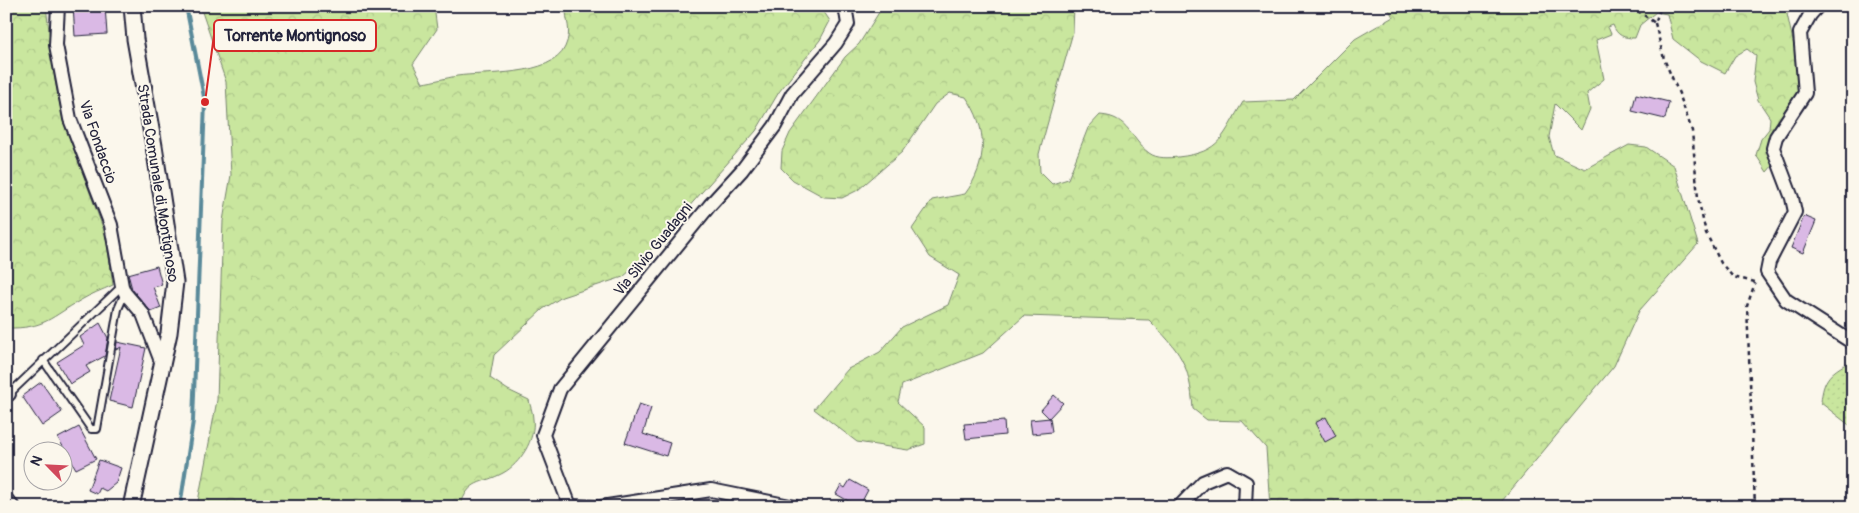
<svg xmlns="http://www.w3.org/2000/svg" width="1859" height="513" font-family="Pangolin,sans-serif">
  <defs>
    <pattern id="forest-crowns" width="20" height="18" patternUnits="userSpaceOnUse" patternTransform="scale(1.25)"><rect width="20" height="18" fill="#c9e69e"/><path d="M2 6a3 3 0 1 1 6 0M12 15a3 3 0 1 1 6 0" fill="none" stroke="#acc589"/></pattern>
    <pattern id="garden-dots" width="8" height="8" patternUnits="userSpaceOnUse" patternTransform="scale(1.25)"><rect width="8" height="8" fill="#c9e69e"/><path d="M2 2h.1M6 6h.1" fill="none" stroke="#acc589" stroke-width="1.8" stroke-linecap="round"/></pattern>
  </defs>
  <rect width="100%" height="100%" fill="#fbf7ec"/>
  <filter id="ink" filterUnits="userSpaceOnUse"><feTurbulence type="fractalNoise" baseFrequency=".02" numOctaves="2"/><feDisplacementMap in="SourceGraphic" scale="10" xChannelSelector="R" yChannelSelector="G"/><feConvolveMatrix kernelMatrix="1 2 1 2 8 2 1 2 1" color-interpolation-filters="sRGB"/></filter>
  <g filter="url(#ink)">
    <!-- forest -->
    <g fill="url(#forest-crowns)" stroke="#76846c">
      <path d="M6,6h40l9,74 8,40 43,116 7,49c-11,5 -22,9 -32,15 -30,17 -36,29 -75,28z"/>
      <path d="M200,6h234l3,23 -24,35 10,19c12,-2 23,-5 34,-7 27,-4 95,1 108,-29 8,-18 0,-25 1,-41h254l10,15 -10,19 -41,52 -23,39 -117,132 -16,14 -61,20 -19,12 -49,46 -4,23 18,12 21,10c1,6 4,12 4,19 3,20 -13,45 -30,54 -22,12 -34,5 -43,34h-263l20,-107 6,-179 8,-46 -5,-93z"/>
      <path d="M883,6h191l-1,26 -34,122 1,18 12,12 16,-5 20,-51 12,-13c30,2 29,23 49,38 8,6 20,5 29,4 44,-5 44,-21 65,-55l51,-2 61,-61 38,-22 -6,-11h409l-9,8 8,36 5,41 -11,21 -16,53 -6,7 -11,-17 5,-16 8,-10 1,-11 -12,-18 -5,-18 3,-26 -9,-7 -12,7 -10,17 -24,-12 -28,-22 -6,-25 -11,-2 -16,13 -5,13c-11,0 -18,-2 -22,-13l-5,2 3,7 -15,6 8,39 -17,14 3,16 -9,21 -26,-26 -6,33 5,18 31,14 44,-24 17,2 28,19 24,78 -59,67 -25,55 -117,141h-227l-4,-59 -24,-27 -35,-1 -14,-11c-3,-45 -13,-58 -44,-89l-125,-4 -41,37 -81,32 -4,17 27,25v17l-17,6 -51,-8 -43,-33 34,-40 32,-17 22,-25 46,-22 11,-30 -29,-18 -18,-28 20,-29 33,-6c23,-31 23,-66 1,-97l-16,-4 -15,11 -33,48 -44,38 -16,8 -18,-1 -31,-17 -12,-12 1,-17 8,-18 55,-76 14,-13z"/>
    </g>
    <!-- garden -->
    <path fill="url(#garden-dots)" stroke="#76846c" d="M1853,360v68l-32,-25c2,-26 10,-31 32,-43z"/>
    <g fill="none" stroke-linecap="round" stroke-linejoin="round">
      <!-- stream -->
      <polyline stroke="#5a8a9a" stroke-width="4" points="180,507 193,421 205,102 186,6"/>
    </g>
    <!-- building -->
    <g fill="#dab9e5" stroke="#22223b">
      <polygon points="73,6 105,6 107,34 75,36"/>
      <polygon points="1636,94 1669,102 1665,119 1632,111"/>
      <polygon points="1804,216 1816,221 1803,253 1791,248"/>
      <polygon points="157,266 162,285 153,287 161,308 151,312 132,289 128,274"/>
      <polygon points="100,323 108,338 105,356 86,366 90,372 70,384 57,362 84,345 80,337"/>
      <polygon points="117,342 146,348 133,407 109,401 121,347 116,350"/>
      <polygon points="41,382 62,412 42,426 22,396"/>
      <polygon points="1054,395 1063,403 1049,418 1041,410"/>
      <polygon points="639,404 651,408 643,434 670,443 666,456 625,443"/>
      <polygon points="1326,417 1336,436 1325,442 1315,423"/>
      <polygon points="1050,418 1052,432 1032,434 1030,420"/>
      <polygon points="1004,421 1005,435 966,439 964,424"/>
      <polygon points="79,427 96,459 76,469 58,438"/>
      <polygon points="99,460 121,468 116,483 106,491 100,488 97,494 88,490"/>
      <polygon points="850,480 868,490 859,507 836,494 841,485 845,488"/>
    </g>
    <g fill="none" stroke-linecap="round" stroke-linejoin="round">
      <defs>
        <g id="service">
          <polyline points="43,360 91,429 97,429 118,309 125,293"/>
          <polyline points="9,394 122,286"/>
        </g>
        <g id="minor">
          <polyline points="58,6 56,45 70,119 111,225 122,286 125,293 143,314 162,364"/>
          <polyline points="1818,6 1810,15 1800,33 1805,93 1776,137 1773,148 1792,198 1795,212 1769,262 1767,272 1786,300 1853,343"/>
          <polyline points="6,392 9,394"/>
          <polyline points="6,499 13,507"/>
          <polyline points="596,507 570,506 543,435 560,389 710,205 742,170 775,126 792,94 836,43 848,24 845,6"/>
          <polyline points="601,507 711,490 795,507"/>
          <polyline points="1179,507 1203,482 1227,472 1246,483 1245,507"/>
        </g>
        <polyline id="tertiary" points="131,507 169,333 175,282 154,146 135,39 132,6"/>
      </defs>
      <!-- service casing -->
      <use href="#service" stroke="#22223b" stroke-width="10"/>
      <!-- minor casing -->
      <use href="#minor" stroke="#22223b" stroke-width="16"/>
      <!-- tertiary casing -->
      <use href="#tertiary" stroke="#22223b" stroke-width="19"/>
      <!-- path -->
      <g stroke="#22223b" stroke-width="2.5" stroke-dasharray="4 4" stroke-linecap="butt">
        <polyline points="1631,6 1655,23 1661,6"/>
        <polyline points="1655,23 1664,59 1680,96 1692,131 1698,198 1706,233 1721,263 1733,277 1755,282"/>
        <polyline points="1755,507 1747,306 1755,283"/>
      </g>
      <!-- service -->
      <use href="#service" stroke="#fbf7ec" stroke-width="6"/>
      <!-- minor -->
      <use href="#minor" stroke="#fbf7ec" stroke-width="12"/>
      <!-- tertiary -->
      <use href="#tertiary" stroke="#fbf7ec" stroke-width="15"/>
    </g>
  </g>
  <g text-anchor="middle" stroke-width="4" stroke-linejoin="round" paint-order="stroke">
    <!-- street labels -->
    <g font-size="15" fill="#22223b" stroke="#fbf7ec">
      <text transform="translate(98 142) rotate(71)" y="5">Via Fondaccio</text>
      <text transform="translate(158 183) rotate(81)" y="5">Strada Comunale di Montignoso</text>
      <text transform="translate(653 249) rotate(-51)" y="5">Via Silvio Guadagni</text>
    </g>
  </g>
  <!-- callouts -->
  <path fill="none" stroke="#d62828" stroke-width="2" d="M205 102L214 35"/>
  <circle fill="#d62828" stroke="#fbf7ec" stroke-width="2" cx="205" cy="102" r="5"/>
  <rect fill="#fbf7ec" stroke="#d62828" stroke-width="2" x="214" y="20" width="162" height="31" rx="5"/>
  <g font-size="16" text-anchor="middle" font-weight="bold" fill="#22223b">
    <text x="295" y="41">Torrente Montignoso</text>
  </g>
  <!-- margin -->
  <rect width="1859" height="513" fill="none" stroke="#fbf7ec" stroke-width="25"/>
  <rect x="12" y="12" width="1834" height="488" fill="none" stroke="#22223b" stroke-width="2" filter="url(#ink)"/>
  <!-- north arrow -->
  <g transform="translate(48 466) rotate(294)"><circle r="24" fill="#fbf7ec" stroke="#a4a2a5"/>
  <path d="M0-4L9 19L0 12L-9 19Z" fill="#d1495b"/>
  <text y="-8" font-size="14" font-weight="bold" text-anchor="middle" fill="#22223b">N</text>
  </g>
</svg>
